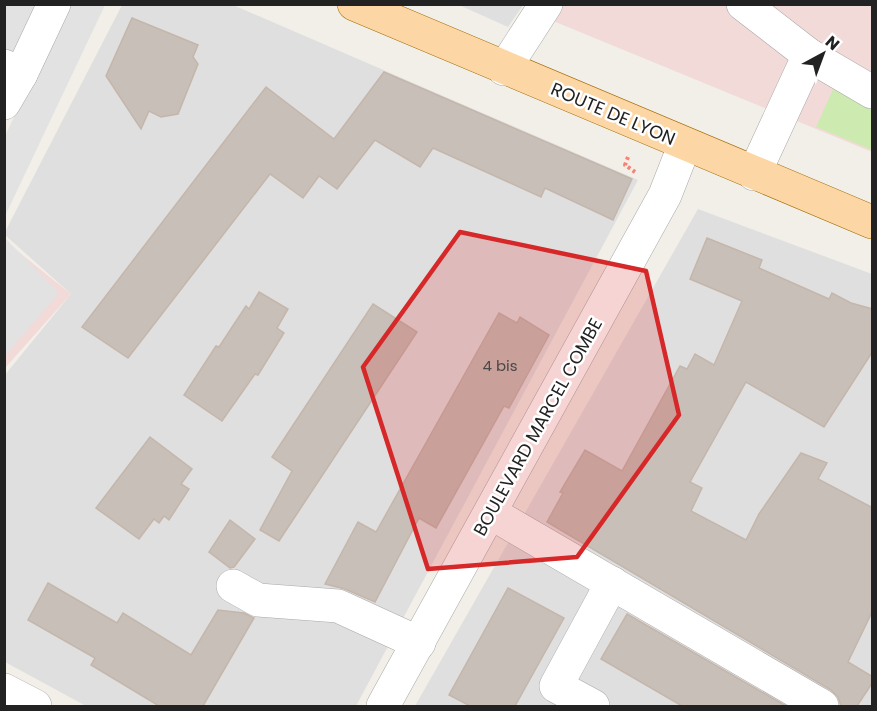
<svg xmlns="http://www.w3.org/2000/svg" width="877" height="711" font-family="Poppins,sans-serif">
  <rect width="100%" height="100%" fill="#f2efe9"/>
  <!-- residential -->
  <g fill="#e0dfdf">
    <polygon points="122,5 233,5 638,180 356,706 86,706 5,662 4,376 71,294 5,235 5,232"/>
    <polygon points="459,5 523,5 508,27"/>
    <polygon points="698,209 872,274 872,706 415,706"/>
  </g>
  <!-- commercial -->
  <g fill="#f2dad9">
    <polygon points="549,4 872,5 872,152 541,16"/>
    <polygon points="5,241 71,294 5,368"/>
  </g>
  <!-- grass -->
  <polygon fill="#cdebb0" points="835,85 872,103 872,150 816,127"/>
  <!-- parking -->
  <g fill="#e2e2e2">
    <polygon points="5,5 105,5 5,216 5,136 32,80 5,67"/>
    <polygon points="5,238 59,293 5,356"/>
  </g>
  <!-- building -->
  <g fill="#c7bfb8" stroke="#c4b6ab" stroke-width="1.5">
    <polygon points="132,18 198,45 193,57 198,64 178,114 161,117 149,111 141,129 106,76"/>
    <polygon points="384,72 632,179 613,220 545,188 541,197 433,148 420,167 375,140 337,189 319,176 303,198 270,174 128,358 82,327 266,87 334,139"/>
    <polygon points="707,238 762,260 759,268 829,299 832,293 851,303 873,309 873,351 824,427 746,382 690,482 702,488 691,511 746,540 759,514 801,453 827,463 818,479 873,508 873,610 848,662 873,677 873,682 857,706 841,706 838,697 831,690 547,522 563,493 560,492 585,450 622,471 680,366 687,369 695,354 714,365 742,301 690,279"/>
    <polygon points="259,292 288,309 277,328 284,333 258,375 255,374 222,421 184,395 216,346 219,347 246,306 249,309"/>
    <polygon points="373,304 417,332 279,541 260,530 292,471 272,457"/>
    <polygon points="499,313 517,323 520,317 549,335 509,408 504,406 436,528 419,518 375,602 345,589 325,584 358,522 376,532"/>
    <polygon points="150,437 192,469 181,484 189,489 169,520 164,516 159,523 154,519 139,539 96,508"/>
    <polygon points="230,520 255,539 234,567 230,568 209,552"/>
    <polygon points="48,583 117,623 123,613 191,655 218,610 244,613 254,618 203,706 159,706 91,665 95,658 28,620"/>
    <polygon points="508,588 564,618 515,706 470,706 449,695"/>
    <polygon points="627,614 786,706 682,706 601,659"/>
  </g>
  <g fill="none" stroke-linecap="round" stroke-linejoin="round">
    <defs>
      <g id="minor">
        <polyline points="743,4 809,55 872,92"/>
        <polyline points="4,66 21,74 54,4"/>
        <polyline points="504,69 546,4"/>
        <polyline points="4,103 21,74"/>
        <polyline points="754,174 809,55"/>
        <polyline points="491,513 822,706"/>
        <polyline points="233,586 258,600 338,606 419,643"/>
        <polyline points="4,690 35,706"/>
        <polyline points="383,706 665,195 685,144"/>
        <polyline points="593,706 556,686 612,583"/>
      </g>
      <polyline id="major" points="354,4 872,222"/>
    </defs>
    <!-- minor casing -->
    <use href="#minor" stroke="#a9a9a9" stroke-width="34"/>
    <!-- major casing -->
    <use href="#major" stroke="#a06b00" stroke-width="34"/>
    <!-- path -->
    <polyline stroke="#fa8072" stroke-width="4" stroke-dasharray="3 3" stroke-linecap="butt" points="628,157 625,165 635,172"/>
    <!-- minor -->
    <use href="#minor" stroke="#fff" stroke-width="33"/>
    <!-- major -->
    <use href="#major" stroke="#fcd6a4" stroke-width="33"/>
  </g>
  <!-- marked area -->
  <path fill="#d62828" fill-opacity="0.2" stroke="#d62828" stroke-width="4.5" stroke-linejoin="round" d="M460,232l186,39 33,144 -102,142 -149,12 -65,-202z"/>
  <g text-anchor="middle" stroke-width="5" stroke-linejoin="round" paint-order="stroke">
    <!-- number labels -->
    <g font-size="15" fill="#4b4948">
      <text x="500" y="371">4 bis</text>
    </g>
    <!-- street labels -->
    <g font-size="18" fill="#222" stroke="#fff">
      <text transform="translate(613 114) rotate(23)" y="6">ROUTE DE LYON</text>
      <text transform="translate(538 427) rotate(-61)" y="6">BOULEVARD MARCEL COMBE</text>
    </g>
  </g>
  <!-- border -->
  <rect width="877" height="711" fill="none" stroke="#222222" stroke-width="12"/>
  <!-- north arrow -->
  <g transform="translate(823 54) rotate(41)" stroke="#ffffff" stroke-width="4.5" paint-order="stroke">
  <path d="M0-4.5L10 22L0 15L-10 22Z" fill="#222222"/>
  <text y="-9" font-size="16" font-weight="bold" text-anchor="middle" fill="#222222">N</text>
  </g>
</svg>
